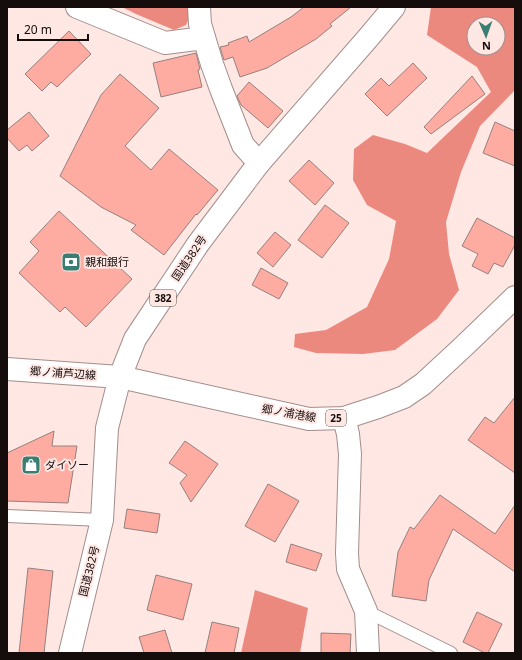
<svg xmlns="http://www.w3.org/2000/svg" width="522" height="660" font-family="'Noto Sans','Noto Sans JP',sans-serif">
  <rect width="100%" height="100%" fill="#ffe7e4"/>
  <!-- forest -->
  <g fill="#ec897e" fill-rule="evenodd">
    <polygon points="122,7 190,7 190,16 186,25 174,30 136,14"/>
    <path d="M431,7h84v83l-35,36 -19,46 -15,50 3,32 10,36 -22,29 -42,31 -32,4 -47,-1 -22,-6 1,-13 31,-4 41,-23 22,-48 7,-38 -29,-16 -14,-25 1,-31 19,-14 32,9 22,9 64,-61 -14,-25 -50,-32zM474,24h24v24h-24z"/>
    <polygon points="255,590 308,608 300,653 241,653"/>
  </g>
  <!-- building -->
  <g fill="#feaca2" stroke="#96807e">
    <polygon points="304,7 351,7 330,24 332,26 316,39 267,68 240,77 233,57 224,60 220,47 229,45 228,43 247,36 249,42 291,17"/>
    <polygon points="69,31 91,54 57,87 51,82 42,91 25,74"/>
    <polygon points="196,53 200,69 198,70 202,87 161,97 153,63"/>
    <polygon points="413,63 427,78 387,116 365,94 381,78 389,86"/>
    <polygon points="120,74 159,108 125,146 151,170 169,149 218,190 197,215 196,214 164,255 131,230 136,225 101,207 60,176 101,95"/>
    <polygon points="472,76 485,94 431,134 424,127"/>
    <polygon points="249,82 283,111 268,128 241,105 237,96"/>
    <polygon points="29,112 49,136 32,151 27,145 19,151 7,138 7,130"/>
    <polygon points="495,122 515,131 515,166 483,153"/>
    <polygon points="309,160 334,183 315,205 289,181"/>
    <polygon points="325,205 349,223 322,258 298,240"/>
    <polygon points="59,211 132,279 86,327 65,307 60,312 19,273 39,251 30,242"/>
    <polygon points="477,218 515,238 515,245 503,267 494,263 488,274 472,266 478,254 462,246"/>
    <polygon points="275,232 291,245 273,267 257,253"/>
    <polygon points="261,268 288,283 279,299 252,285"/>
    <polygon points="515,397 515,473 468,440 485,417 494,423"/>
    <polygon points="54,431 52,446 77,446 68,503 7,501 7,453"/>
    <polygon points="185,441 218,464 191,502 180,483 187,475 169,463"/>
    <polygon points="268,484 299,501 275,542 245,526"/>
    <polygon points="440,495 495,534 515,505 515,572 453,529 429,580 426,601 392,596 398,552 410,527 414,529"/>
    <polygon points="127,509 160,514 157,533 124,528"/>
    <polygon points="291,544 322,554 316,571 286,562"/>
    <polygon points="28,568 53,571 44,653 19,653"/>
    <polygon points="156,575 192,584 183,620 147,610"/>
    <polygon points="477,612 502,624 488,653 485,653 463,642"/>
    <polygon points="212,622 239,628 234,653 205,653"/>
    <polygon points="165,630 172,653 144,653 139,637"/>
    <polygon points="321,633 351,634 350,653 321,653"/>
  </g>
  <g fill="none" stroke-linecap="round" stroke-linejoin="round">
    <defs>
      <g id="lane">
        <polyline points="7,516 102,520"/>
        <polyline points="366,611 451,653"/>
      </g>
      <g id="street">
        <polyline points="77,7 165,43 204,38"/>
        <polyline points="199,7 200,24 212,64 221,89 243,145 259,163"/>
        <polyline points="344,418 348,434 350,454 347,553 348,569 366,611 368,653"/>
      </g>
      <polyline id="secondary" points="7,369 120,377"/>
      <polyline id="primary" points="120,377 309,419 344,418 378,407 404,397 423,384 463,347 515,297"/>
      <polyline id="highway" points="70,653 102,520 107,428 120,377 135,339 198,244 259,163 368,38 394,7"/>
    </defs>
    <!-- lane casing -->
    <use href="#lane" stroke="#a38e8b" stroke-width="14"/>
    <!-- street casing -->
    <use href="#street" stroke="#a38e8b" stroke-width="24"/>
    <!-- secondary casing -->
    <use href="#secondary" stroke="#a38e8b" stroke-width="24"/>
    <!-- primary casing -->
    <use href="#primary" stroke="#a38e8b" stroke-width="24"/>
    <!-- highway casing -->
    <use href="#highway" stroke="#a38e8b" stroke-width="24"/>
    <!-- lane -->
    <use href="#lane" stroke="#fff" stroke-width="12"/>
    <!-- street -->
    <use href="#street" stroke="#fff" stroke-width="22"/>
    <!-- secondary -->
    <use href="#secondary" stroke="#fff" stroke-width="22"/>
    <!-- primary -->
    <use href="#primary" stroke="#fff" stroke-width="22"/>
    <!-- highway -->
    <use href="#highway" stroke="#fff" stroke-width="22"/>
  </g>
  <!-- icons -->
  <defs>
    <symbol id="bank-square" viewBox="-11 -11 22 22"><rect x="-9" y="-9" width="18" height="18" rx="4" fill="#397e72" stroke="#ffe7e4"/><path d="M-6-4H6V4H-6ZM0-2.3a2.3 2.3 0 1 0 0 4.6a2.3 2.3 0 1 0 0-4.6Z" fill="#fff"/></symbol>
    <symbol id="shop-square" viewBox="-11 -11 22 22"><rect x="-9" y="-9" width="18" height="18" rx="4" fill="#397e72" stroke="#ffe7e4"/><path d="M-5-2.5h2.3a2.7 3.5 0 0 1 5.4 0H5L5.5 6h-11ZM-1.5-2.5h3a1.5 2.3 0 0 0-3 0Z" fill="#fff"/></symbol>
  </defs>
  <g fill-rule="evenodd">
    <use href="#bank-square" x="60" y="251" width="22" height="22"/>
    <use href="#shop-square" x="20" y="454" width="22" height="22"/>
  </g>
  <g text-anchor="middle" stroke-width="4" stroke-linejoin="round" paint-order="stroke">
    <!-- shield labels -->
    <g fill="#ffe7e4" stroke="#5a4e4d" stroke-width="1">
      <rect x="150" y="290" width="26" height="16" rx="3"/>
      <rect x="326" y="410" width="20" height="16" rx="3"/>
    </g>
    <g font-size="10" font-weight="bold" fill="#140d0c">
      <text x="163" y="302">382</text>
      <text x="336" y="422">25</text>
    </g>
    <!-- street labels -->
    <g font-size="11" fill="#140d0c" stroke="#ffe7e4">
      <text transform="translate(189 258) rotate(-56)" y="4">国道382号</text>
      <text transform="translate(63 373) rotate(4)" y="4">郷ノ浦芦辺線</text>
      <text transform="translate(289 413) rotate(10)" y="4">郷ノ浦港線</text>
      <text transform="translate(89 571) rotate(-76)" y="4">国道382号</text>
    </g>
    <!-- poi labels -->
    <g font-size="11" fill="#140d0c" stroke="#ffe7e4" text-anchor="start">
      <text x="85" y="266">親和銀行</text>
      <text x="45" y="469">ダイソー</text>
    </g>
  </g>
  <!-- border -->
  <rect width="522" height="660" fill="none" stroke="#140d0c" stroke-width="16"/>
  <!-- north arrow -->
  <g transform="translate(486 36) rotate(178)"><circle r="19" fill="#ffe7e4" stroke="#a1908e"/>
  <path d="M0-3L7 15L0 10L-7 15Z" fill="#397e72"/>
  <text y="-6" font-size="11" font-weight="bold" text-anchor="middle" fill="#140d0c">N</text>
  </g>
  <!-- scale -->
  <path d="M18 34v6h70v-6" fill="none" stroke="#140d0c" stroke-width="2"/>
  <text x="24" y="34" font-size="12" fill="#140d0c" stroke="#ffe7e4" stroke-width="3" paint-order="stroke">20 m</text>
</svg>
